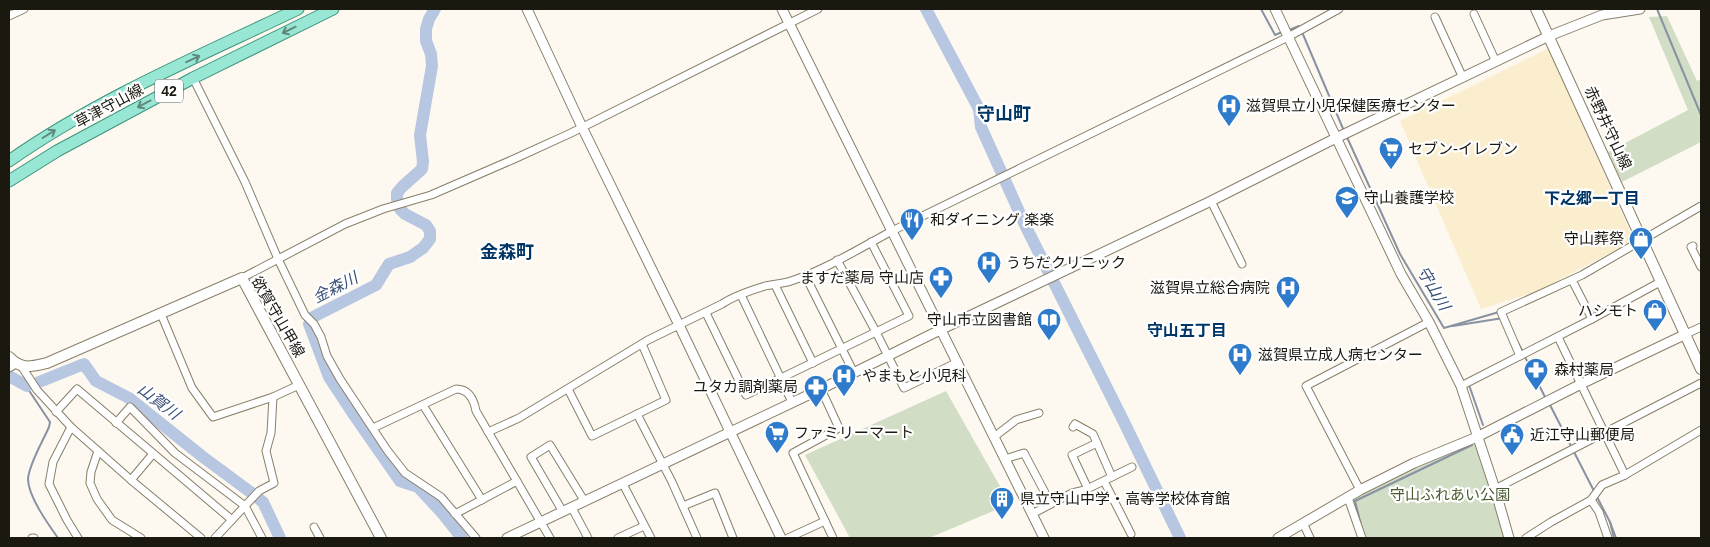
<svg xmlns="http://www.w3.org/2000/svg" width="1710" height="547" font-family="Helvetica,'Noto Sans JP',sans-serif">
  <rect width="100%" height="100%" fill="#fef9f0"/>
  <!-- built -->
  <polygon fill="#fbeece" points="1549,48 1634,241 1535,292 1481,309 1400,121"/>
  <!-- green -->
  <g fill="#d1ddc4">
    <polygon points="1667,16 1697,81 1701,79 1701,142 1622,182 1608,152 1688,110 1649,17"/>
    <polygon points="946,391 1010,504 929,538 850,538 805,455"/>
    <polygon points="1477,437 1509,538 1360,538 1348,498"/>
  </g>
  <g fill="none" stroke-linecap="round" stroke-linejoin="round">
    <!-- stream -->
    <g stroke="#8892a3" stroke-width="2">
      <polyline points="1261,9 1275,35 1282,32"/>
      <polyline points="1657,9 1701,115"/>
      <polyline points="1289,30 1299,26 1300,27"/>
      <polyline points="1302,32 1344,131"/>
      <polyline points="1346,135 1400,254 1444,328 1499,312"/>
      <polyline points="1453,326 1503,318"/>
      <polyline points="1517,341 1523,352"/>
      <polyline points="1525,357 1546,399"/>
      <polyline points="1469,385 1483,425"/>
      <path d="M26,386l24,36 -1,5c-6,14 -20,37 -21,52 0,17 20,45 30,59"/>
      <polyline points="1549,403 1595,493"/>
      <polyline points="1597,497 1610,522 1614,538"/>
      <polyline points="1610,522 1616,538"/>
      <polyline points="1362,529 1355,501 1472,445"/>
    </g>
    <!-- river -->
    <g stroke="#b7c7e2" stroke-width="12">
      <polyline points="435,9 429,19 426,29 426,41 431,54 432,66 420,135 423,162 422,169 402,187 397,193 397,199 400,209 405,214 426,225 430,231 430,239 423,248 410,257 389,264 376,285 313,317 309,324 329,377 352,412 400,481 418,487 443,514 462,538"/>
      <polyline points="926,9 979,109 981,127 1026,227 1123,420 1180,538"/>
      <polyline points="9,376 27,386"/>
      <polyline points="39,382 84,364 96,381 129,398 203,457 253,494"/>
      <polyline points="259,499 263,502 280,538"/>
    </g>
    <defs>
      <g id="minor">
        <polyline points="1474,14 1496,62"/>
        <polyline points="9,16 24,9"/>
        <polyline points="1435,17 1463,78"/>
        <polyline points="193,78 245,182 278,259 305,315 314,324 321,337 327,356 340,379 387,450 405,473 441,497 476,538"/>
        <polyline points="1211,201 1242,264"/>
        <polyline points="1693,246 1691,247 1701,267"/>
        <polyline points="837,260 876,332 904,388 958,362"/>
        <polyline points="805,275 854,373"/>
        <polyline points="242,278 345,224 383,209 431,195 514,159 571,133 818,9"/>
        <polyline points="1572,280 1592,319"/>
        <polyline points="775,285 813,363"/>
        <polyline points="741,295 792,402"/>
        <polyline points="706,313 746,395 909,316 871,242"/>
        <polyline points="161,314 192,388 213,417 273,397 299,385"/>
        <polyline points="1686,334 1701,327"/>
        <polyline points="1558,337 1625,475"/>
        <polyline points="1520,356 1501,312 1582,275 1701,206"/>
        <polyline points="22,367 37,390 71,427 131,480 201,538"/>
        <polyline points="9,368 16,364"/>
        <polyline points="1461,386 1592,319 1662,281"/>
        <polyline points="568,389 592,436 666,400 642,344"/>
        <polyline points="821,389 839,428 793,453 833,538"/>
        <polyline points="423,405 482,500"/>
        <polyline points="56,412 77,389 232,520"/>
        <polyline points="637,414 672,482 697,538"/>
        <polyline points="116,423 130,407 175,453 245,506 262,538"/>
        <polyline points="71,427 53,462 49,484 67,520 78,538"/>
        <polyline points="1073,427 1075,424 1093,434 1112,477"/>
        <path d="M373,428l83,-39c13,0 18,11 20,22l74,127"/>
        <path d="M488,432l31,-14 129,-78 74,-36c10,-7 30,-14 43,-18 8,-2 17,-2 26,-5 34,-11 69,-33 101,-50l396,-194 51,-28"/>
        <polyline points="994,437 1016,420 1039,413"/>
        <polyline points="98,451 91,472 90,483 97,499 112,520 141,538"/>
        <polyline points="1005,459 1024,453 1051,504"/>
        <polyline points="131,480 152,455"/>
        <polyline points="1104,481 1131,534"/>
        <polyline points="623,484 651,538"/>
        <polyline points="1088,489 1072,455 1097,443"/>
        <polyline points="1495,489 1701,383"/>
        <polyline points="1360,490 1306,386 1429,322"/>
        <polyline points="1348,498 1362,538"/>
        <polyline points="1591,500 1599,512 1608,538"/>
        <polyline points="683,506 715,493 733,538"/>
        <polyline points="572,508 588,538"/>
        <polyline points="563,512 531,457 550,445 585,502"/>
        <polyline points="455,514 517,481"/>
        <polyline points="1032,514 1072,493 1085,490 1132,467"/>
        <polyline points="1304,525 1310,538"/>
        <polyline points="314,527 320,538"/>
        <polyline points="32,538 34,538"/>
        <polyline points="215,538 259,491 274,483 266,451 271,433 273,397"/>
        <polyline points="618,538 644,526"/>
        <polyline points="788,538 825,521"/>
        <polyline points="1526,538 1551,522 1591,500 1602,485 1625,475 1701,430"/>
      </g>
      <g id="tertiary">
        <polyline points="527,9 582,127 679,325 781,538"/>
        <polyline points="782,9 1044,538"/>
        <polyline points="1275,9 1401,274 1429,322 1461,386 1495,489 1509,538"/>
        <polyline points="507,538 821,389 940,330 1211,201 1336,138 1549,36 1602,15 1640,9"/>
        <polyline points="1278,538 1360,490 1414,463 1477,437 1581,384 1686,334"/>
      </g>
      <g id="secondary">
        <polyline points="1536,9 1701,369"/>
        <path d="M9,357c13,13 21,10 38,6l195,-85 139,260"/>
      </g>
      <g id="primary">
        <path d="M9,161c90,-63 191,-105 289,-152"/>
        <polyline points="9,181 57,151 193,78 333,9"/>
      </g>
    </defs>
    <!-- minor casing -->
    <use href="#minor" stroke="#887f69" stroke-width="9"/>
    <!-- tertiary casing -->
    <use href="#tertiary" stroke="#887f69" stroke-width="11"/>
    <!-- secondary casing -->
    <use href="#secondary" stroke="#887f69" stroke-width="12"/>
    <!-- primary casing -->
    <use href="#primary" stroke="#3e947c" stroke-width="13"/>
    <!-- minor -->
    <use href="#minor" stroke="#fff" stroke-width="7"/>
    <!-- tertiary -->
    <use href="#tertiary" stroke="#fff" stroke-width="9"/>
    <!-- secondary -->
    <use href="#secondary" stroke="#fff" stroke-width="10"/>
    <!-- primary -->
    <use href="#primary" stroke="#97e7d4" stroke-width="11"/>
  </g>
  <!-- one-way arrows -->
  <defs><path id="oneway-shaft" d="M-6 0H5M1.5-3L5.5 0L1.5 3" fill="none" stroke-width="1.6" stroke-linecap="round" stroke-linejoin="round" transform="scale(1.25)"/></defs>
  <g stroke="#5f8a7b">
    <use href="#oneway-shaft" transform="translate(289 30) rotate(154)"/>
    <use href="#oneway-shaft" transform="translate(193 59) rotate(-25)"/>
    <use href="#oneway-shaft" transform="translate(144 104) rotate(152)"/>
    <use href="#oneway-shaft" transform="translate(49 134) rotate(-32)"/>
  </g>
  <!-- icons -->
  <defs>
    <symbol id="hospital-pin" viewBox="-11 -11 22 30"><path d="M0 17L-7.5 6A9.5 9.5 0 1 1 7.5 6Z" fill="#2e7bcb" stroke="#fff"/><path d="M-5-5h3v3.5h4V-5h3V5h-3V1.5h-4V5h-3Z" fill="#fff"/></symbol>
    <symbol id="supermarket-pin" viewBox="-11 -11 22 30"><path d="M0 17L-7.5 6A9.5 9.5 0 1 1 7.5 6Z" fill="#2e7bcb" stroke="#fff"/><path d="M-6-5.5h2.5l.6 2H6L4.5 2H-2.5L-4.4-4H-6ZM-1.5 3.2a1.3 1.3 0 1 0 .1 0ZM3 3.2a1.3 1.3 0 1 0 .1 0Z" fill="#fff"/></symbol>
    <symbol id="school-pin" viewBox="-11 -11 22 30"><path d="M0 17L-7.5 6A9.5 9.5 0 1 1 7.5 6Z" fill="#2e7bcb" stroke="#fff"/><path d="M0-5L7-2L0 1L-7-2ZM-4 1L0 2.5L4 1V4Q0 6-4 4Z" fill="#fff"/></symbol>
    <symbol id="restaurant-pin" viewBox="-11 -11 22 30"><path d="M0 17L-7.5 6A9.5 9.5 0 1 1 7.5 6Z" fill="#2e7bcb" stroke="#fff"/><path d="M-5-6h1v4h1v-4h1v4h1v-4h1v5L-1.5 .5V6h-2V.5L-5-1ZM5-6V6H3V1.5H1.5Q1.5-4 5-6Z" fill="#fff"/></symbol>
    <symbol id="shop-pin" viewBox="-11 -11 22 30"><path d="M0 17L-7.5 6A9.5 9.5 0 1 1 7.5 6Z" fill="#2e7bcb" stroke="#fff"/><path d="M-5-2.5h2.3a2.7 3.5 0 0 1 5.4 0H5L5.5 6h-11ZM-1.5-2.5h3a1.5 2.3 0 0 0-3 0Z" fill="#fff"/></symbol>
    <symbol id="pharmacy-pin" viewBox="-11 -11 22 30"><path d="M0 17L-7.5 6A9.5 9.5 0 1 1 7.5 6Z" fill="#2e7bcb" stroke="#fff"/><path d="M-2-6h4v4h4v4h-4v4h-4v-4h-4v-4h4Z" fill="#fff"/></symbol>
    <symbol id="library-pin" viewBox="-11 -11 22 30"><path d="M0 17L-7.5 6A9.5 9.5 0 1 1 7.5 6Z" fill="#2e7bcb" stroke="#fff"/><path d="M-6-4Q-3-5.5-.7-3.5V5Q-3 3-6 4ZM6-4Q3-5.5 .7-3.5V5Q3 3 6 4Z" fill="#fff"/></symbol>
    <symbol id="civic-pin" viewBox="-11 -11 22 30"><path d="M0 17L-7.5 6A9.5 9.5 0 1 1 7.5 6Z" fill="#2e7bcb" stroke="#fff"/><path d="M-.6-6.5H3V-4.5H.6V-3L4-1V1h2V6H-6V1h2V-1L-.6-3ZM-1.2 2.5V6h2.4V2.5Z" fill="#fff"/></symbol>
    <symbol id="building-pin" viewBox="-11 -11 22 30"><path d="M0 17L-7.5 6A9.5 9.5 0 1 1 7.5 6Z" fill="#2e7bcb" stroke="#fff"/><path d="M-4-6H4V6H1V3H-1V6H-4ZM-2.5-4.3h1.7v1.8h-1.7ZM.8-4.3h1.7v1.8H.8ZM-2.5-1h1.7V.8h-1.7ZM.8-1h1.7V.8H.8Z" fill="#fff"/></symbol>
  </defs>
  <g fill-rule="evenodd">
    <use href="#hospital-pin" x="1215" y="92" width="28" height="38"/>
    <use href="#supermarket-pin" x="1377" y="135" width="28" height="38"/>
    <use href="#school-pin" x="1333" y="184" width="28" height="38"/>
    <use href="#restaurant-pin" x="898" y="206" width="28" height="38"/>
    <use href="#shop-pin" x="1627" y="225" width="28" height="38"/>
    <use href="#hospital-pin" x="975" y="249" width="28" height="38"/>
    <use href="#pharmacy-pin" x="927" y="264" width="28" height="38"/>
    <use href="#hospital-pin" x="1274" y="274" width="28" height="38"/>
    <use href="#shop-pin" x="1641" y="297" width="28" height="38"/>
    <use href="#library-pin" x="1035" y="306" width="28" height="38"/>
    <use href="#hospital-pin" x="1226" y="341" width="28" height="38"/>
    <use href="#pharmacy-pin" x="1522" y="356" width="28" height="38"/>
    <use href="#hospital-pin" x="830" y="362" width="28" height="38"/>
    <use href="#pharmacy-pin" x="802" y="373" width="28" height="38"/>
    <use href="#supermarket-pin" x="763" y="419" width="28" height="38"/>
    <use href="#civic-pin" x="1498" y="421" width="28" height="38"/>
    <use href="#building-pin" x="988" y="485" width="28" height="38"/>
  </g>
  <g text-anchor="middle" stroke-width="4.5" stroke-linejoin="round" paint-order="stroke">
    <!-- shield labels -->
    <rect fill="#fff" stroke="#5f5d57" stroke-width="1" x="155" y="79.5" width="28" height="23" rx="4"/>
    <g font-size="14" font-weight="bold" fill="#1b180f">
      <text x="169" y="96">42</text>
    </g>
    <!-- street labels -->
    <g font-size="15" fill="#1b180f" stroke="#fff">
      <text transform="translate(109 106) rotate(-28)" y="5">草津守山線</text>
      <text transform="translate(1608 128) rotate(65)" y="5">赤野井守山線</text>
      <text transform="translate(278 317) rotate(60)" y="5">欲賀守山甲線</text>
    </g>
    <!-- poi labels -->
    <g font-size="15" fill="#1b180f" stroke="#fff" text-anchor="start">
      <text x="1246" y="111">滋賀県立小児保健医療センター</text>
      <text x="1408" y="154">セブン-イレブン</text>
      <text x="1364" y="203">守山養護学校</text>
      <text x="930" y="225">和ダイニング 楽楽</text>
      <text x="1624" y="244" text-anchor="end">守山葬祭</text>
      <text x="1006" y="268">うちだクリニック</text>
      <text x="924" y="283" text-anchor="end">ますだ薬局 守山店</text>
      <text x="1270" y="293" text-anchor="end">滋賀県立総合病院</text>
      <text x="1638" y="316" text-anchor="end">ハシモト</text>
      <text x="1032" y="325" text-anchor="end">守山市立図書館</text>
      <text x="1258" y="360">滋賀県立成人病センター</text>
      <text x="1554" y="375">森村薬局</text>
      <text x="862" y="381">やまもと小児科</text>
      <text x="798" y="392" text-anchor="end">ユタカ調剤薬局</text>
      <text x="794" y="438">ファミリーマート</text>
      <text x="1530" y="440">近江守山郵便局</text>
      <text x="1020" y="504">県立守山中学・高等学校体育館</text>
    </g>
    <!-- park labels -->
    <g font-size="15" fill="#495c2f" stroke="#fff">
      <text x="1450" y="500">守山ふれあい公園</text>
    </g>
    <!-- neighbourhood labels -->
    <g font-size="16" font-weight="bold" fill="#003566" stroke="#fff">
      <text x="1592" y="204">下之郷一丁目</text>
      <text x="1187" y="336">守山五丁目</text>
    </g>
    <!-- water labels -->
    <g font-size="16" font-style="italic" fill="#395078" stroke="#fff">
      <text transform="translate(335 287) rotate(-27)" y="6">金森川</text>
      <text transform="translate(1434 288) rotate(59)" y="6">守山川</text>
      <text transform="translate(159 401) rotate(37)" y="6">山賀川</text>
    </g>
    <!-- quarter labels -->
    <g font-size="18" font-weight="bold" fill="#003566" stroke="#fff">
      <text x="1004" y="120">守山町</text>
      <text x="507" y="258">金森町</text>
    </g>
  </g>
  <!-- border -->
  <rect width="1710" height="547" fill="none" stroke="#1b180f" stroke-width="20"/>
</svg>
